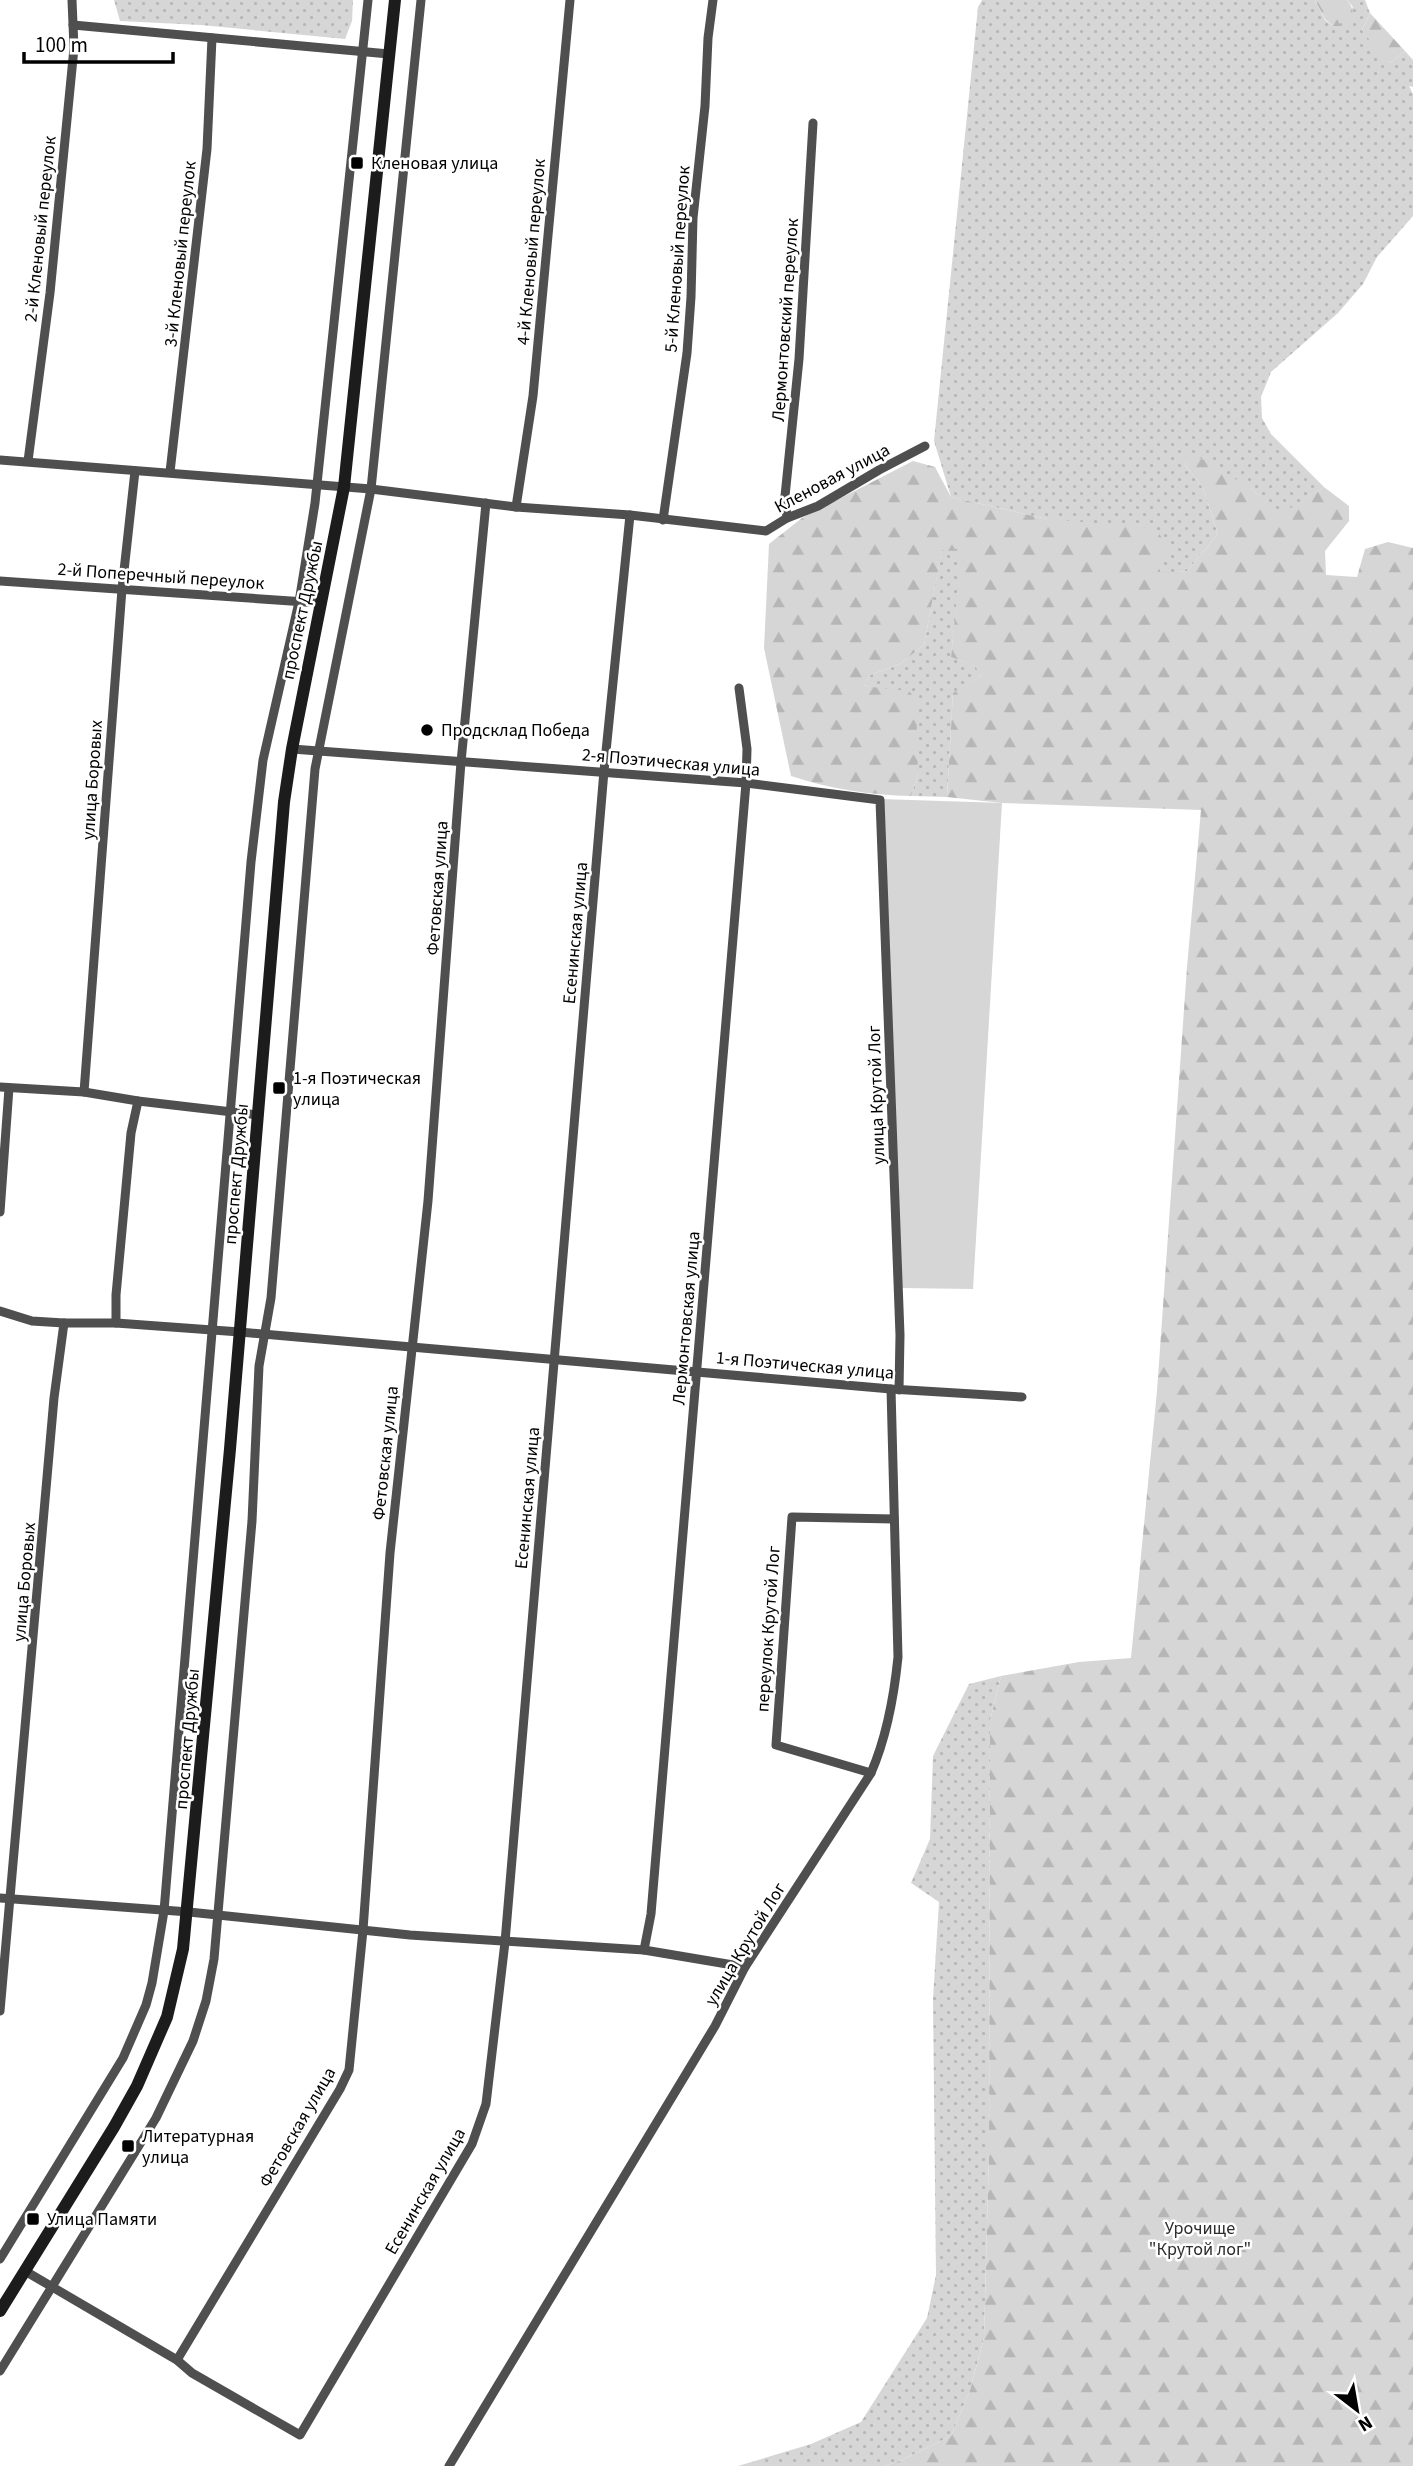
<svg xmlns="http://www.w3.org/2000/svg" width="1413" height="2466" font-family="'Source Sans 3',sans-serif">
  <defs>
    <pattern id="grass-dots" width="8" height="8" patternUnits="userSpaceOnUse" patternTransform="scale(1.75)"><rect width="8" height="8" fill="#d6d6d6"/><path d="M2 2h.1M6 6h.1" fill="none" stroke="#b6b6b6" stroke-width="1.8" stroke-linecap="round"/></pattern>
    <pattern id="forest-firs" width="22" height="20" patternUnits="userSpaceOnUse" patternTransform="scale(1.75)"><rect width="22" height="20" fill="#d6d6d6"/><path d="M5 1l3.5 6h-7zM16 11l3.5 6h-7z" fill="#b6b6b6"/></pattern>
  </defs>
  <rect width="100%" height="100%" fill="#fff"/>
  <!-- grass -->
  <g fill="url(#grass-dots)">
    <polygon points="114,0 353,0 352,21 345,39 201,25 120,21"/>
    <polygon points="982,0 1315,0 1325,20 1333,26 1338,26 1353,7 1347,0 1365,0 1370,13 1362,30 1390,63 1405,51 1413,60 1413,87 1409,86 1413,94 1413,216 1377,257 1363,284 1338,313 1271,372 1261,397 1262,418 1271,434 1324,487 1278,517 1252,489 1183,462 1203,488 1218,534 1187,571 1157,574 1047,519 951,497 934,441 978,7"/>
    <polygon points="963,545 951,657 976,666 981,676 953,694 947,797 911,796 918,774 884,689 864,686 870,675 900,664 924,645 942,549"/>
    <polygon points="1001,1676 990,1721 989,2152 984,2338 970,2390 951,2436 902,2460 884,2466 738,2466 811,2444 861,2422 927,2318 936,2275 933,1999 939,1902 911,1883 930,1839 933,1756 969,1684"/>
  </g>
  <!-- forest -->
  <g fill="url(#forest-firs)">
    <path d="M1315,0h32c7,9 7,13 2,22l-9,1 -1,3h-6l-8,-7z"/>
    <polygon points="1370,13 1405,51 1390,63 1378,52 1362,30"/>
    <path d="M1189,451l63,38 26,27 46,-29 25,19v15l-24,30 1,24 31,2 8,-28 23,-7 25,6v1918h-529l18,-6 49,-24 19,-46 14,-52 5,-186 1,-431 11,-45 78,-14 52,-4 26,-267 30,-424 14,-157 -199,-7 -55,-6 6,-104 28,-17 -6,-10 -24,-9 11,-112 -9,6 -11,-1 -18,95 -24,19 -30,11 -6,11 45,5 7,9 2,74 -7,22c-41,-1 -81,-7 -120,-20l-27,-128 5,-104 33,-26 111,-57 22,6 16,30 96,22 108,9 14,20 -12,25 30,-2 31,-37 -15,-46 -20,-26z"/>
  </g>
  <!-- green -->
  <polygon fill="#d6d6d6" points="881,799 1002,803 973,1289 902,1288"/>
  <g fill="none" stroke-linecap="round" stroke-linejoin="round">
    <!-- minor -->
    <g stroke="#4f4f4f" stroke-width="9">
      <polyline points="73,25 389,54"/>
      <polyline points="0,460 371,489 516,507 630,515 766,531 787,518 818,506 879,470 925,446"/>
      <polyline points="28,461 50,293 74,48 72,0"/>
      <polyline points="170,472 207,149 212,38"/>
      <polyline points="516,507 533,396 570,0"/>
      <polyline points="787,518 785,496 799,359 813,123"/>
      <polyline points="663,520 687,353 691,297 693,218 705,106 708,38 713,0"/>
      <polyline points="0,581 320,603"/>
      <polyline points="292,749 746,783 880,800 900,1335 899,1390"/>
      <polyline points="0,1087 84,1092 138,1101 258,1115"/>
      <polyline points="84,1092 122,589 135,471"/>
      <polyline points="0,1212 9,1088"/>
      <polyline points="0,1311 32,1321 64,1323 116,1323 240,1332 891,1389 1022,1397"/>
      <polyline points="116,1323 116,1295 131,1133 138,1101"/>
      <polyline points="871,1773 776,1745 792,1517 894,1519"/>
      <polyline points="0,1898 189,1912 410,1935 644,1950 745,1967"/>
      <polyline points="644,1950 651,1914 746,783 747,749 739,688"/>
      <polyline points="0,2011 54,1398 64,1323"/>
      <polyline points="0,2259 123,2058 146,2005 152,1983 164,1911 251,862 263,760 299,602 315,503 368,0"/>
      <polyline points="25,2271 177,2360 192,2373 300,2435 472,2144 486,2104 505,1942 604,771 630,515"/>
      <polyline points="177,2360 340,2089 349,2070 363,1930 390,1553 428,1201 461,762 486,503"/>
      <polyline points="0,2371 156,2118 193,2041 206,2001 214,1959 252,1521 259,1366 271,1298 315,769 371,489 421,0"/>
      <path d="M449,2466l266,-440 30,-59 126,-194c16,-37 23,-76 27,-116l-7,-268"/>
    </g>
    <!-- secondary -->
    <polyline stroke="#1c1c1c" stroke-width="12" points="0,2311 114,2127 137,2086 167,2017 183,1949 230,1449 284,802 292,749 344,487 395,0"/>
  </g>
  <!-- markers -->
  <g fill="#000" stroke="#fff" stroke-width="2.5">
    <rect x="350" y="156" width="14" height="14" rx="3.5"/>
    <circle cx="427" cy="730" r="7"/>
    <rect x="272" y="1081" width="14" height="14" rx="3.5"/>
    <rect x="121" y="2139" width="14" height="14" rx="3.5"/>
    <rect x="26" y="2212" width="14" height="14" rx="3.5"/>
  </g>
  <g text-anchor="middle" stroke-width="5" stroke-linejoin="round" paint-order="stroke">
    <!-- poi labels -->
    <g font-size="18" fill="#000" stroke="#fff" text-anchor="start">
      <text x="371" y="169">Кленовая улица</text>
      <text x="441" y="736">Продсклад Победа</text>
      <text x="293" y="1084">1-я Поэтическая<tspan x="293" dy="21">улица</tspan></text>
      <text x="142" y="2142">Литературная<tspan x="142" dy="21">улица</tspan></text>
      <text x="47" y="2225">Улица Памяти</text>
    </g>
    <!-- street labels -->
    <g font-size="18" fill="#000" stroke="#fff">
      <text transform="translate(40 229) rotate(-84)" y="6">2-й Кленовый переулок</text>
      <text transform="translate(531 252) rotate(-85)" y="6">4-й Кленовый переулок</text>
      <text transform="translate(180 254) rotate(-84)" y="6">3-й Кленовый переулок</text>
      <text transform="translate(677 259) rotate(-86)" y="6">5-й Кленовый переулок</text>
      <text transform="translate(785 320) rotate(-86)" y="6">Лермонтовский переулок</text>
      <text transform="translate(832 478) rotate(-28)" y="6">Кленовая улица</text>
      <text transform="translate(161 576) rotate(4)" y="6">2-й Поперечный переулок</text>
      <text transform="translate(302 610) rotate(-78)" y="6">проспект Дружбы</text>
      <text transform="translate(671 762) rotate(5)" y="6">2-я Поэтическая улица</text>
      <text transform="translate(92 780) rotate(-86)" y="6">улица Боровых</text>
      <text transform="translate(437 888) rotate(-86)" y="6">Фетовская улица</text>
      <text transform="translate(575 933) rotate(-85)" y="6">Есенинская улица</text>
      <text transform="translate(876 1095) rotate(-92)" y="6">улица Крутой Лог</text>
      <text transform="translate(236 1174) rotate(-85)" y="6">проспект Дружбы</text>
      <text transform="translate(686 1318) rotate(-85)" y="6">Лермонтовская улица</text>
      <text transform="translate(805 1365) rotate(5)" y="6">1-я Поэтическая улица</text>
      <text transform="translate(385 1453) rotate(-84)" y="6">Фетовская улица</text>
      <text transform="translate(527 1498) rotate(-85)" y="6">Есенинская улица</text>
      <text transform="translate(24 1582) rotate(-85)" y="6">улица Боровых</text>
      <text transform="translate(768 1629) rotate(-86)" y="6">переулок Крутой Лог</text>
      <text transform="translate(187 1739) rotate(-85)" y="6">проспект Дружбы</text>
      <text transform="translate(745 1944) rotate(-59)" y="6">улица Крутой Лог</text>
      <text transform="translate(297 2127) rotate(-60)" y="6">Фетовская улица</text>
      <text transform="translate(425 2191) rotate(-60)" y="6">Есенинская улица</text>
    </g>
    <!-- park labels -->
    <g font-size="18" fill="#2d2d2d" stroke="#fff">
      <text x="1200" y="2234">Урочище<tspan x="1200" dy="21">"Крутой лог"</tspan></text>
    </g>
  </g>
  <!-- north arrow -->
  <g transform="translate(1357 2410) rotate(149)" stroke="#ffffff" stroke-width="5" paint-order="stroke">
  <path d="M0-5L12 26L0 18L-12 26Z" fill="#000000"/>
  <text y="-10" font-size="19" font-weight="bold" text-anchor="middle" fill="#000000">N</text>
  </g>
  <!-- scale -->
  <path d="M24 52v10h149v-10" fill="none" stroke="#000000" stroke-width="3.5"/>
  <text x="35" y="52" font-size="21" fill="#000000" stroke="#ffffff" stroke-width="5" paint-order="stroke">100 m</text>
</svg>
